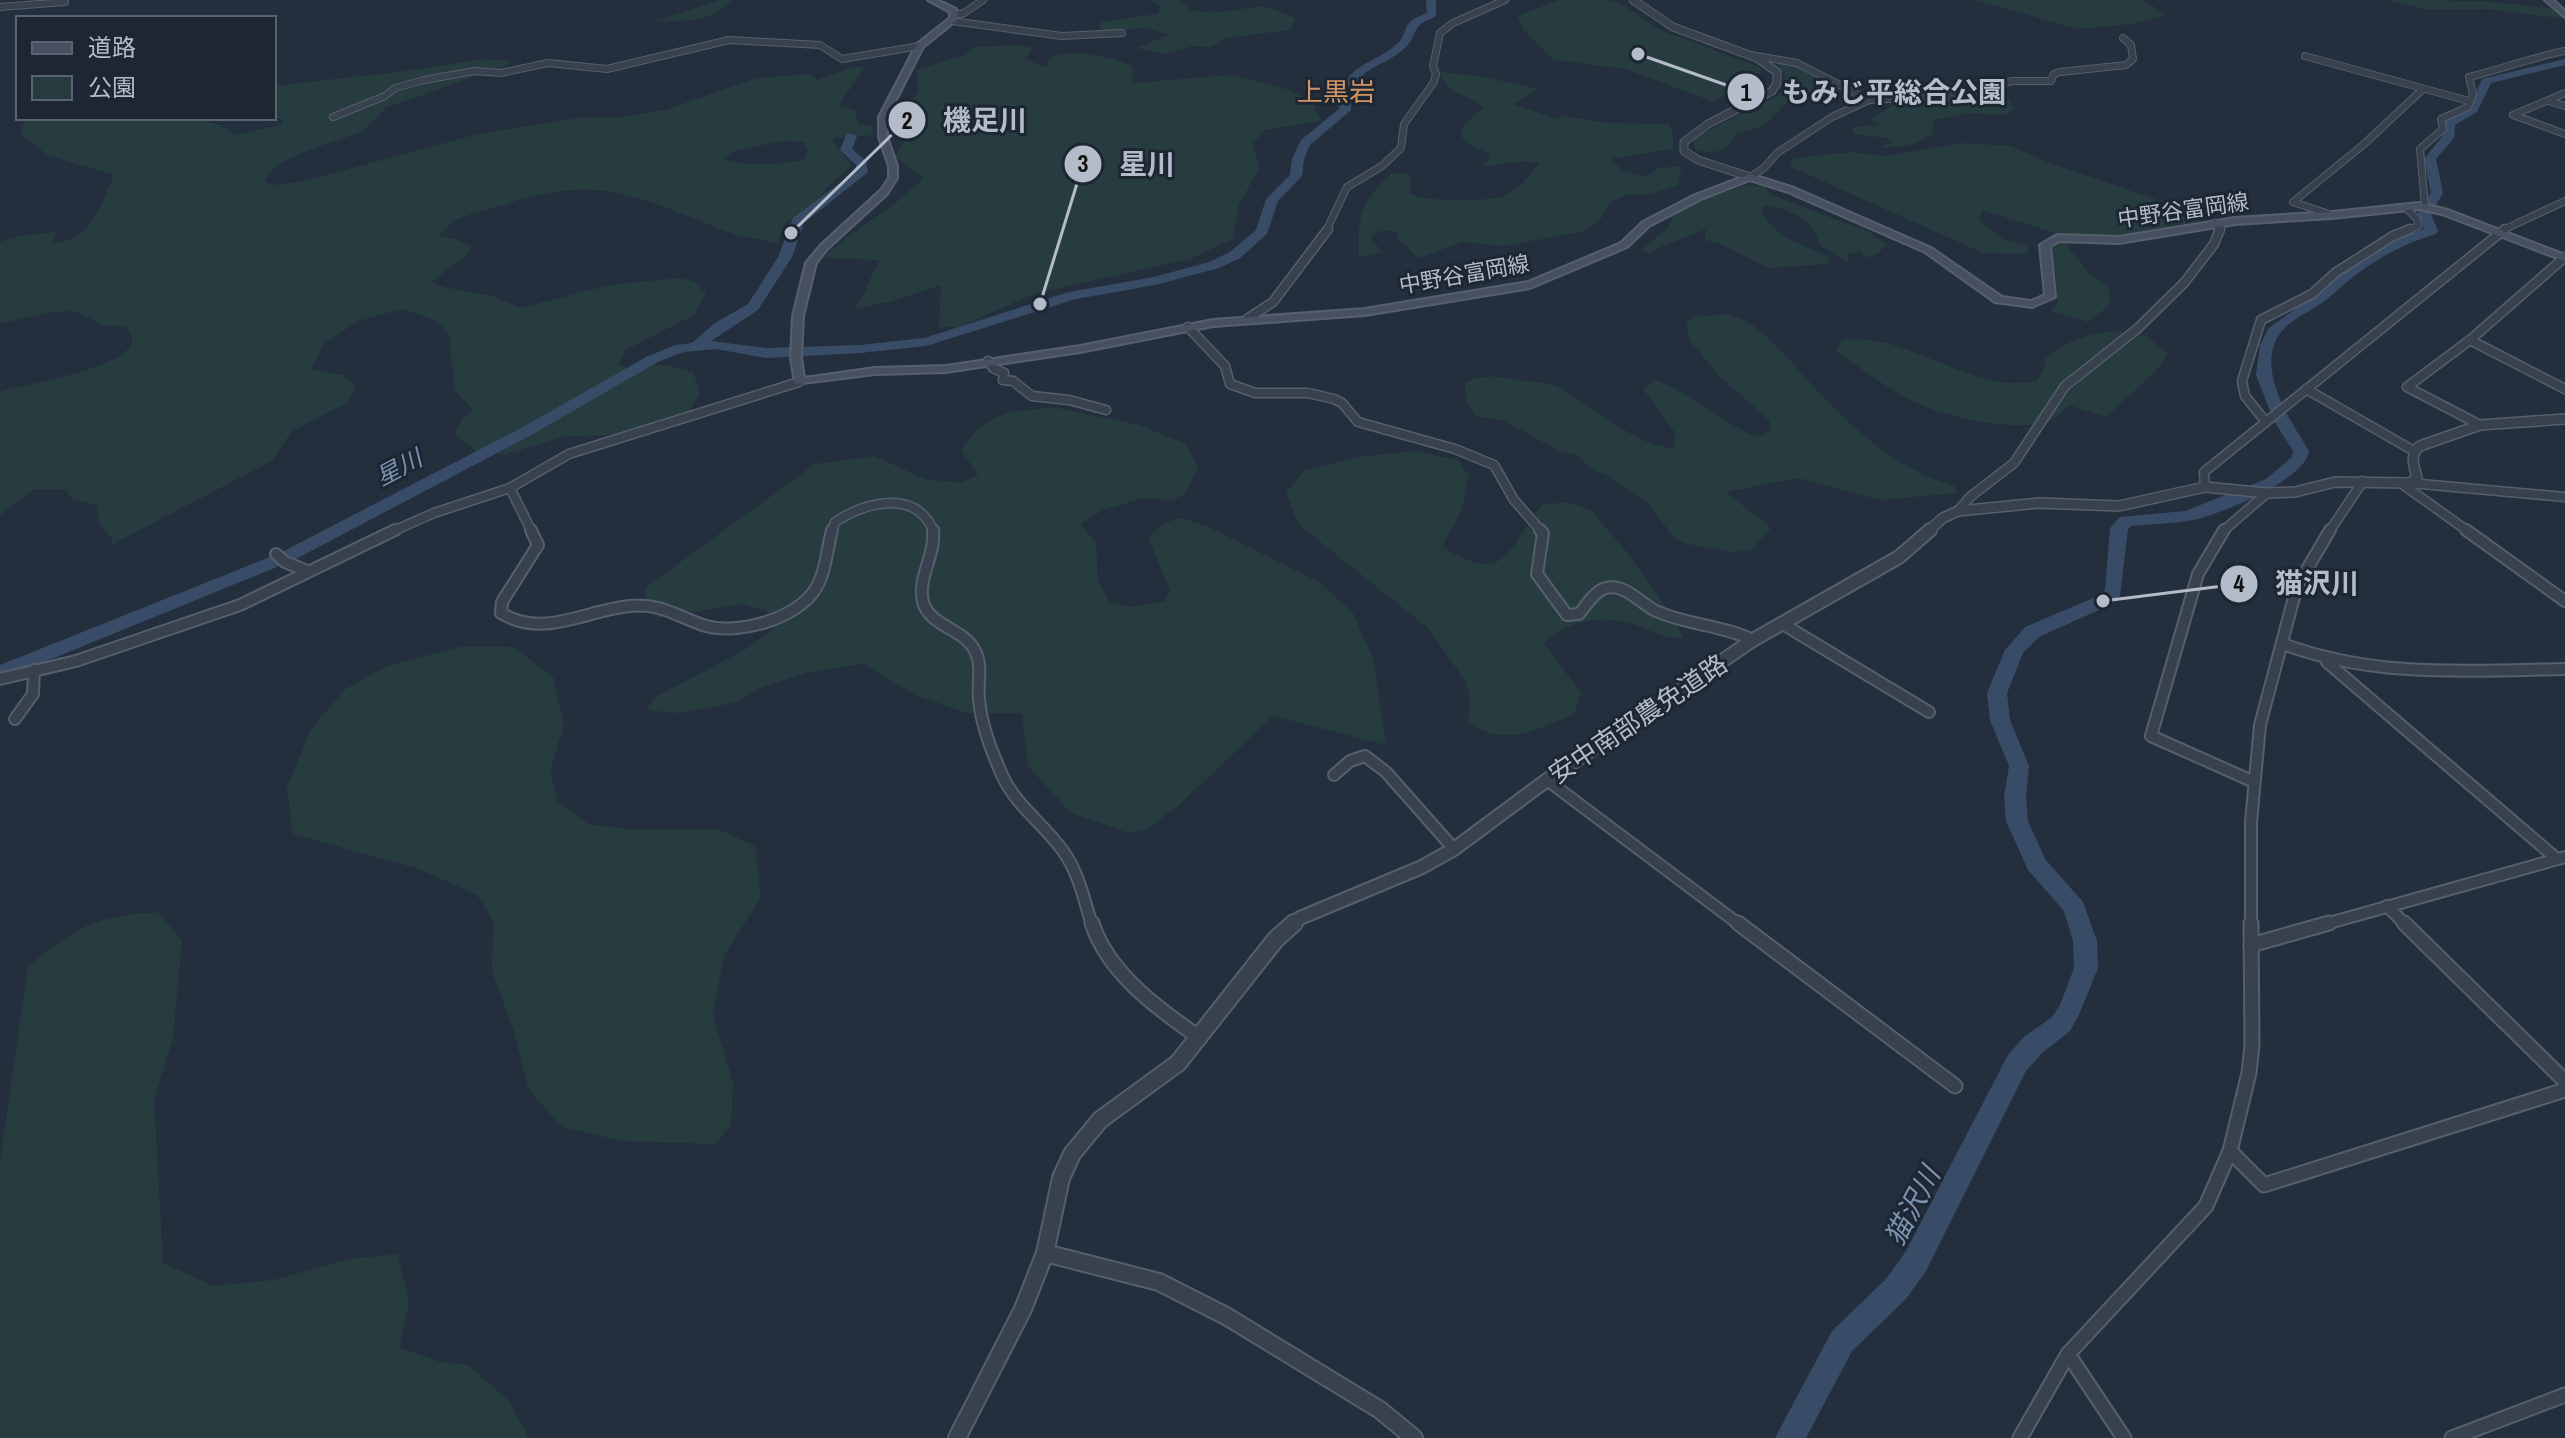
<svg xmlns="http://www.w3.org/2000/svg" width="2565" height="1438" font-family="'Archivo Narrow','Noto Sans JP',sans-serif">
  <rect width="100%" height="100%" fill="#242f3e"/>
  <!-- green -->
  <g fill="#263c3f" fill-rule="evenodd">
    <path d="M719,0h13c-21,24 -49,20 -80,22z"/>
    <path d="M1149,0h32l9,10c10,1 22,4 32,2 39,-4 36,-12 74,7l-6,11 -65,8 -14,9 -18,-1 -28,8 -29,-6 32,-13 -22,-7 -46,3 1,-9 56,-8 5,-8z"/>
    <polygon points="1558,0 1609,0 1621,3 1658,29 1761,68 1757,82 1712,101 1625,69 1554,60 1522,28 1518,16"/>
    <polygon points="1975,0 2143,0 2167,15 2132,24 2078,29"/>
    <path d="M2388,0c55,0 127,0 177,12v7l-77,-10 -59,1z"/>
    <path d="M1021,45l11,3 -7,11 22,9 2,-10c21,-11 62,-1 83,8l1,17 98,-8 59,15 23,13 8,18 -56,9 -12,14 6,25 -20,35 -6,35 -43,20 -154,34 -77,34h-20l2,-42 -52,17 -36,7c14,-15 16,-32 27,-49l-56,-2c30,-31 70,-48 99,-80l-29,-22 10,-13 -11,-13 26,-41 -3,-19 49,-15 8,-8z"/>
    <path d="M1766,58l27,6 47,19 -51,17 -25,26 -27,7c-11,17 -21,24 -42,16l-2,-11 84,-42 12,-11 -10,-20z"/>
    <path d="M483,59l28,2 -3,4 -123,43c-8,11 -16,19 -28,25 -22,10 -87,24 -92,49l11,3 24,-3 178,-48 101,-16 45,-1 41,-7 92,-32 53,-4 7,6 35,-13h13l-27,39 17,4 3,14 13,1 3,10 -40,3 -2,3 20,25 -26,22 -12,20 -29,15 -8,20c-18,-4 -37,-6 -54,-13 -48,-18 -95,-43 -147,-40 -29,1 -57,10 -84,18 -19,6 -42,10 -53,28l17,3 16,8 -5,8 -35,26 11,6 49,9 28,12 90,-23 70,-7 15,4 11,11 -12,22 -69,35 -6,14 8,4 39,-3 27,7 7,21 -14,23 -29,13 -45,6 -46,1 -62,19 -29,-4 -21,-18 9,-16 11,-7 -19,-19 -6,-58 -15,-13 -32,-11 -44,12 -34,23 -13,25 32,6 13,11 -8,16 -57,30 -19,29 -161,84 2,-5 -13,-16 -4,-19 -23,-6 -8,-9 -31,-1 -34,26v-123c21,-8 138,-24 132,-55 -1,-4 -4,-7 -6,-11h-21l-30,-15 -25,1 -50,12v-82l19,-6 36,-4 -2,11c37,-2 48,-38 61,-68l-67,-20 -27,-22 6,-15h107l1,3c35,-2 71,-10 101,14l46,-10 2,-4 -9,-6v-29l139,-16zM781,141l23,1 4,8 -5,10c-28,5 -51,7 -79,-1l8,-7z"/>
    <path d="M1440,72l40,4 59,13 -26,15 43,15 6,-3 48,7 59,1 4,11v14l-62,10 12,12 23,6 13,-9 23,-2 -5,20 -26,8 -25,1 -15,7 -13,21 -17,9 -78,14 -40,-4 -45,16 -21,-20 -1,-7h-17l-9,8 13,13 -24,5c-2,-40 2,-56 33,-84l17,1 3,8 -3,11c14,9 84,10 99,1 11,-7 24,-21 32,-31l-17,-2 -42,6 10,-10c-11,-12 -26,-8 -31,-25l4,-8 20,-16c-19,-19 -35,-8 -44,-36z"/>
    <path d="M1956,96l28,7 24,-7 6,13 -10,6 -36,-2 -35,7 -1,14c-17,11 -30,14 -51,13l13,-5 -6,-4 -35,-4v-7l28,-2 -10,-5 22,-15 -7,-4z"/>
    <polygon points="1964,143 2011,146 2052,164 2205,216 2206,220 2113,237 2052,232 1982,210 1979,220 2003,239 2027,245 2028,254 1983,253 1789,166 1794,158 1852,152 1886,156"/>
    <path d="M1748,185l16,1 7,9 99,37 16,13 -8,8 -11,5 -7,-7 -12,3 1,9 -30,-19c-4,-24 -33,-37 -56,-39l-1,8c20,30 36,28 66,44l1,7 -60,4 -48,-24 -16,-4 1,-11c-22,10 -36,12 -57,25l-8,-4 27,-22 7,-16 32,-15z"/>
    <polygon points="2074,240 2078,242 2066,245 2090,274 2108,286 2111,304 2088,322 2050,311 2058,303 2051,246 2061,241"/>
    <path d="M1729,314c35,11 59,45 83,71 39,42 86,86 143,101l3,7 -78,7 -82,-22 -72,14 45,36 -20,22 -17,2 -46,-8 -14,-6 -25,-34 -44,-30 -9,-2 -21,-18 -12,-1 -61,-33 -25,-3 -11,-15 -1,-19c17,-9 35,-7 54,-3 11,2 25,1 36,6 41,20 73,56 118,63l3,-15 -33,-45 12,-9c27,7 88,58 106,56 3,-1 8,-5 10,-7l-2,-9 -49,-43 -29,-35 -5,-18 8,-7z"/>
    <path d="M2120,331l25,5 23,17 -11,17 -51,47 -38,-12c-7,7 -14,16 -24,18 -39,8 -110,-8 -143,-28 -23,-14 -45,-29 -66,-45l8,-10c67,-9 127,55 194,41l6,-10 3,-13c22,-18 45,-26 74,-27z"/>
    <path d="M1053,407l86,18 47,19 12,23 -12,26 -13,7 -30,-2 -40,12 -22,14 15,19 2,39 12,20 23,5 32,-6 5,-11 -22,-52 16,-15 17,-5 26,8 112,56 34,31 20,45 13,87 -113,-29 -96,91 -31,22 -18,4 -57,-20 -43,-47 -6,-53h-55l-52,-18 -51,-31 -55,8 -44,14 -31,17 -57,10 -31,-3 8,-12 92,-49 27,-20 -7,-18 -23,-7 -86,14 -10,-9 -2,-21 170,-124 59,-8 51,23 36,4 17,-8 -17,-25c27,-39 49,-38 92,-43z"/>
    <path d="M1413,451l45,9 11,16 -8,36 -19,34c66,43 64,2 100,-41l24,-3 25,8 35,41 48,67 9,19c-18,4 -30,-6 -47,-12 -34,-11 -66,-6 -92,18l37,50 -7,22c-39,14 -69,34 -106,7l2,-24 -4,-16 -38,-54 -130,-104 -12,-32 19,-22 54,-13z"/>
    <polygon points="464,646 514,647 553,677 564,725 550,771 557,802 588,824 635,830 718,829 755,846 761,898 724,955 713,1016 733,1082 731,1126 714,1144 622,1141 562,1127 529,1090 513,1029 492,971 493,921 477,895 419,869 293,834 287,787 311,729 344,690 387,666"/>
    <path d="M157,912l25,28 -9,99 -19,59 9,165 50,23 60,-6 78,-21 47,-5 11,49 -10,44 41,15 28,3 41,36 20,37h-529v-276l28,-195c49,-41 66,-50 129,-55z"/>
  </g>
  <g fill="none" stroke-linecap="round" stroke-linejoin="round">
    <!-- river -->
    <g fill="#394c67" fill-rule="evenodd">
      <path d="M1426,0h10v16c-5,3 -14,6 -17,10 -6,6 -6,15 -13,21 -28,26 -52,15 -55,63l-41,35 -6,14 -2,17 -24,25 -11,33 -27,24 -21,10 -64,17 -79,14 -150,47 -66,7 -94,5 -50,-9 -32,3 -26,10 -125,72 -239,126 -294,120v-15l282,-113 239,-124 127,-72 28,-11 16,-2 23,-20 33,-19 30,-47 15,-39 63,-47v-6l-16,-15 7,-17 10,3 -5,13 14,12 2,11 -64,51 -12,34 -34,53 -47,31 55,7 94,-3 64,-7 145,-46 85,-15 55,-15 21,-10 26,-22 10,-31 24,-24 2,-16 9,-19 38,-31c4,-49 31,-40 59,-66 7,-6 6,-15 12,-21 4,-4 12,-7 17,-9z"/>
      <path d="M2565,59v6l-74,18 -14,29 -22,13 -1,13 -18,21 7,34 -12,21 7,17 -2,3c-41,12 -74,33 -105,62 -14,13 -38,21 -50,36 -27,36 9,88 28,119 -3,29 -94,66 -121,70 -19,3 -38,3 -57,5l-3,3 -8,67 -10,9 -71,32 -16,16 -16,40 3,27 19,46 -3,31 2,24 17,38 38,43 14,39 1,27 -20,49 -8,14 -28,22 -16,18 -100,200 -20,28 -54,52 -46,87h-31l57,-107 54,-52 20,-28 102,-196 16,-18 28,-20 8,-12 14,-37 -1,-27 -9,-30 -36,-41 -22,-49 -2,-24 5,-31 -19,-46 -3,-27 18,-43 20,-23 71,-30 9,-7 5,-62 10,-11 65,-6 81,-32 26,-22 1,-6 -19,-30 -18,-46 4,-30 9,-17 50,-36 20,-21 58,-34 27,-8 -7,-15 14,-21 -7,-34 18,-22 3,-17 24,-12 13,-29z"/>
    </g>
    <defs>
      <g id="minor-far3">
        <polyline points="0,7 65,2"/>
        <polyline points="955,15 964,13 983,0"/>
        <polyline points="952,21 1062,36 1122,33"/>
        <polyline points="1751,55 1797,63 1869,100"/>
        <polyline points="2305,56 2469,101"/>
        <polyline points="2565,93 2513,115 2565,134"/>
        <polyline points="2548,101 2565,106"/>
        <polyline points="333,117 385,96 395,88 424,80 474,71 501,73 548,63 607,69 729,40 820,45 842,59 920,46"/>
        <polyline points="1750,177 1764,168 1777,153 1832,117 1869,100 1949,96 2012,81 2051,81 2054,74 2060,72 2126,65 2133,59 2131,45 2123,38"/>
        <path d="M2425,206l-5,-57 23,-20 -2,-10 27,-12 5,-13 -4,-17c33,-8 64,-20 96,-26"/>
        <polyline points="2405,207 2417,219 2418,226 2405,231"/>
        <polyline points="2332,215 2293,202 2363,145 2423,89"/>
        <polyline points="2215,223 2221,231"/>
        <polyline points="1326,231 1347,187 1382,166 1401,148 1404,124 1434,82 1436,74 1433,66 1440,33 1453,23 1505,0"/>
        <polyline points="2501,231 2565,201"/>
      </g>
      <g id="minor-far2">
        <polyline points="1247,319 1273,302 1328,229"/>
        <polyline points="1188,327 1225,366 1230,384 1255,393 1308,393 1334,399 1342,403 1358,422 1455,449 1494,465 1514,500 1542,532"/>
        <polyline points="2470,340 2565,389"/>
        <polyline points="988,361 993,368 1004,373 1003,380 1013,381 1032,396 1069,400 1106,410"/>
        <polyline points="2306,389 2414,451"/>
        <polyline points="2266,422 2245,396 2242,381 2261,320 2312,294 2335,273 2393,236 2410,229"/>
        <polyline points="2480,425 2407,387 2470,340 2565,257"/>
        <polyline points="2410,483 2565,497"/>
        <polyline points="2402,484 2469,532"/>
        <polyline points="2205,487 2204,472 2505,229"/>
        <polyline points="510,488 532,532"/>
        <polyline points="1958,511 1970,497 2014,463 2065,386 2137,329 2184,283 2214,244 2220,229"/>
        <polyline points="391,532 434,513 510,488 569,454 799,382"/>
        <path d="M832,532l3,-10c31,-20 81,-34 99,10"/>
        <polyline points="2222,532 2267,493"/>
        <polyline points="2329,532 2363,481"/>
      </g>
      <g id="minor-far1">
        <path d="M531,530l7,15 -36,57 -1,11c43,26 84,-3 129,-7 33,-3 47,11 76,20 32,9 92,-7 110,-38 10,-17 11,-39 16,-58"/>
        <path d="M933,530c3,24 -16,48 -10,72 7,25 41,26 52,49 8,15 2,33 4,48 2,26 13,53 23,76 14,31 42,49 61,76 16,22 21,49 29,74"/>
        <path d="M1540,530l3,3 -6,41 30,41 12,-1c7,-8 15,-23 27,-26 19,-5 35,16 50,23 31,14 66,14 97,29"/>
        <polyline points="2224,530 2198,574 2151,736 2252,781"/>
        <polyline points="2466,530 2565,601"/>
        <polyline points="276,554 285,562 307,571"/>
        <polyline points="1781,623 1929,712"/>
        <path d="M2283,644c92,34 185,27 282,25"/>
        <polyline points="2327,662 2557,859"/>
        <polyline points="0,679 76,661 240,605 395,530"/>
        <polyline points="15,719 33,694 34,670"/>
        <polyline points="1334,775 1350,761 1365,756 1386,772 1454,849"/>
        <polyline points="1547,780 1740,925"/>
        <polyline points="2387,906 2406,925"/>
        <polyline points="2251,925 2251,822 2260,725 2297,586 2330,530"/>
        <polyline points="2322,925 2565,857"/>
      </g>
      <g id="minor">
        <path d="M1092,923c16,50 66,86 108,115"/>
        <polyline points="1738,923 1955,1086"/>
        <polyline points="2404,923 2565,1081"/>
        <polyline points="2251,945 2329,923"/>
        <polyline points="2230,1151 2264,1185 2565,1090"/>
        <polyline points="2068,1354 2124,1438"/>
        <polyline points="2020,1438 2068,1354 2206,1206 2230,1151 2249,1073 2252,1045 2251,923"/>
        <polyline points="2452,1438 2565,1395"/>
      </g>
      <polyline id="tertiary-far3" points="1633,0 1673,27 1757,58 1777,72 1777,83 1772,91 1708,124 1684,142 1684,151 1698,160 1750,177"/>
      <path id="tertiary-far2" d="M1927,532l16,-14 15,-7 81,-8 80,3 86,-19 62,6 28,-1 40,-10 75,1 7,-5c-3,-13 -8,-23 3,-32l60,-21 85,-6"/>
      <polyline id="tertiary-far1" points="1292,925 1300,918 1422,867 1454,849 1547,780 1753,640 1899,557 1930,530"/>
      <g id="tertiary">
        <polyline points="1045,1253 1159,1282 1226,1316 1380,1410 1414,1438"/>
        <polyline points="957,1438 1023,1309 1045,1253 1061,1178 1072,1154 1100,1120 1178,1063 1276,939 1294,923"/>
      </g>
      <g id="secondary">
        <polygon points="928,0 937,0 956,9 958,19 923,47 887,117 887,137 897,166 897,178 887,194 827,249 816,263 803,316 801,358 804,378 875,368 946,366 1080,346 1213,320 1365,309 1528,282 1621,243 1643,222 1695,195 1750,174 1794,188 1931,248 2002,297 2031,301 2045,295 2040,245 2057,235 2119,237 2235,218 2332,212 2419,203 2448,210 2565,255 2565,261 2442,214 2419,209 2332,218 2235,224 2119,243 2059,241 2050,246 2055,297 2032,307 1995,302 1925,252 1788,192 1750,180 1701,199 1649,226 1627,247 1530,288 1365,315 1213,326 1080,352 946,372 875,374 795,384 791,358 793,316 806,263 821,245 881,190 889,178 889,166 879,137 879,117 917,44 950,18 950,12"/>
        <polygon points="2545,0 2553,0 2565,11 2565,17"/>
      </g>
    </defs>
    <!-- minor-far3 casing -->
    <use href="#minor-far3" stroke="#565f6c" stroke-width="8"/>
    <!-- minor-far2 casing -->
    <use href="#minor-far2" stroke="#565f6c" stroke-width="11"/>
    <!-- minor-far1 casing -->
    <use href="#minor-far1" stroke="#565f6c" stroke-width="14"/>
    <!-- minor casing -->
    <use href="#minor" stroke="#565f6c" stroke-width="17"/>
    <!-- tertiary-far3 casing -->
    <use href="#tertiary-far3" stroke="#565f6c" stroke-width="9"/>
    <!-- tertiary-far2 casing -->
    <use href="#tertiary-far2" stroke="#565f6c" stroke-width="12"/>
    <!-- tertiary-far1 casing -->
    <use href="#tertiary-far1" stroke="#565f6c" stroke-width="16"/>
    <!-- tertiary casing -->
    <use href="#tertiary" stroke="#565f6c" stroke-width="20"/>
    <!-- secondary casing -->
    <use href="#secondary" stroke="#565f6c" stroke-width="4"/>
    <!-- minor-far3 -->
    <use href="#minor-far3" stroke="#38414e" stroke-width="6"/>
    <!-- minor-far2 -->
    <use href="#minor-far2" stroke="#38414e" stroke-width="8"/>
    <!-- minor-far1 -->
    <use href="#minor-far1" stroke="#38414e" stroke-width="10"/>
    <!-- minor -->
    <use href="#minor" stroke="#38414e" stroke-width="13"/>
    <!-- tertiary-far3 -->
    <use href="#tertiary-far3" stroke="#38414e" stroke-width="7"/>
    <!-- tertiary-far2 -->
    <use href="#tertiary-far2" stroke="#38414e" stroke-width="9"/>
    <!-- tertiary-far1 -->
    <use href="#tertiary-far1" stroke="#38414e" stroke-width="12"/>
    <!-- tertiary -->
    <use href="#tertiary" stroke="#38414e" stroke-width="16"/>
    <!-- secondary -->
    <use href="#secondary" fill="#465061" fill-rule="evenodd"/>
  </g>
  <g text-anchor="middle" stroke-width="6" stroke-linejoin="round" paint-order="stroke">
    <!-- far-street labels -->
    <g font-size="22" fill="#b4bcc9" stroke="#1d2633">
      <text transform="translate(2183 210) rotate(-8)" y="8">中野谷富岡線</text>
      <text transform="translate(1464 274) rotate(-10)" y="8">中野谷富岡線</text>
    </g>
    <!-- far-water labels -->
    <g font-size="24" font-style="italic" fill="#7c92b1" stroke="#1d2633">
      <text transform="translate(399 468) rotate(-28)" y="8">星川</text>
    </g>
    <!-- far-quarter labels -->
    <g font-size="26" fill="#d59563" stroke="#1d2633">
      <text x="1336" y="101">上黒岩</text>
    </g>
    <!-- street labels -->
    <g font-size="26" fill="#b4bcc9" stroke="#1d2633">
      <text transform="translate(1638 719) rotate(-34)" y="9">安中南部農免道路</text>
    </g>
    <!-- water labels -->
    <g font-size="28" font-style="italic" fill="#7c92b1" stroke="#1d2633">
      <text transform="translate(1912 1206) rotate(-62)" y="10">猫沢川</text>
    </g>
  </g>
  <!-- callouts -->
  <path fill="none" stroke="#b4bcc9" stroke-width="3" d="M1638 54L1746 92M791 233L907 120M1040 304L1083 164M2103 601L2239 584"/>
  <g fill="#b4bcc9" stroke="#1d2633" stroke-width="3">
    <circle cx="1638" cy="54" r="8"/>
    <circle cx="791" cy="233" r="8"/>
    <circle cx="1040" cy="304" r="8"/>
    <circle cx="2103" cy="601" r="8"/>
    <circle cx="1746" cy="92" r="20"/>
    <circle cx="907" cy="120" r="20"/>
    <circle cx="1083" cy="164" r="20"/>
    <circle cx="2239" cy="584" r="20"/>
  </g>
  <g font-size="24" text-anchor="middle" font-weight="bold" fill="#111">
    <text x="1746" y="101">1</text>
    <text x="907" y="129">2</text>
    <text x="1083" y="172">3</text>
    <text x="2239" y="592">4</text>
  </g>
  <g font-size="28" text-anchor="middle" font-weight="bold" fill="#b4bcc9" stroke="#1d2633" stroke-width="6" stroke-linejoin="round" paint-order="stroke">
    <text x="1894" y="102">もみじ平総合公園</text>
    <text x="985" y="130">機足川</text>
    <text x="1147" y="174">星川</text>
    <text x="2317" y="593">猫沢川</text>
  </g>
  <!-- legend -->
  <rect x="16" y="16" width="260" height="104" fill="#1d2633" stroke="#59626f" stroke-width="2"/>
  <rect x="32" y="42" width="40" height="12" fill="#465061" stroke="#59626f" stroke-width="2"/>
  <text x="88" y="56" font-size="24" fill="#b4bcc9">道路</text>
  <rect x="32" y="76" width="40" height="24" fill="#263c3f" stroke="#59626f" stroke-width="2"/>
  <text x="88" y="96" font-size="24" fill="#b4bcc9">公園</text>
</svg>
